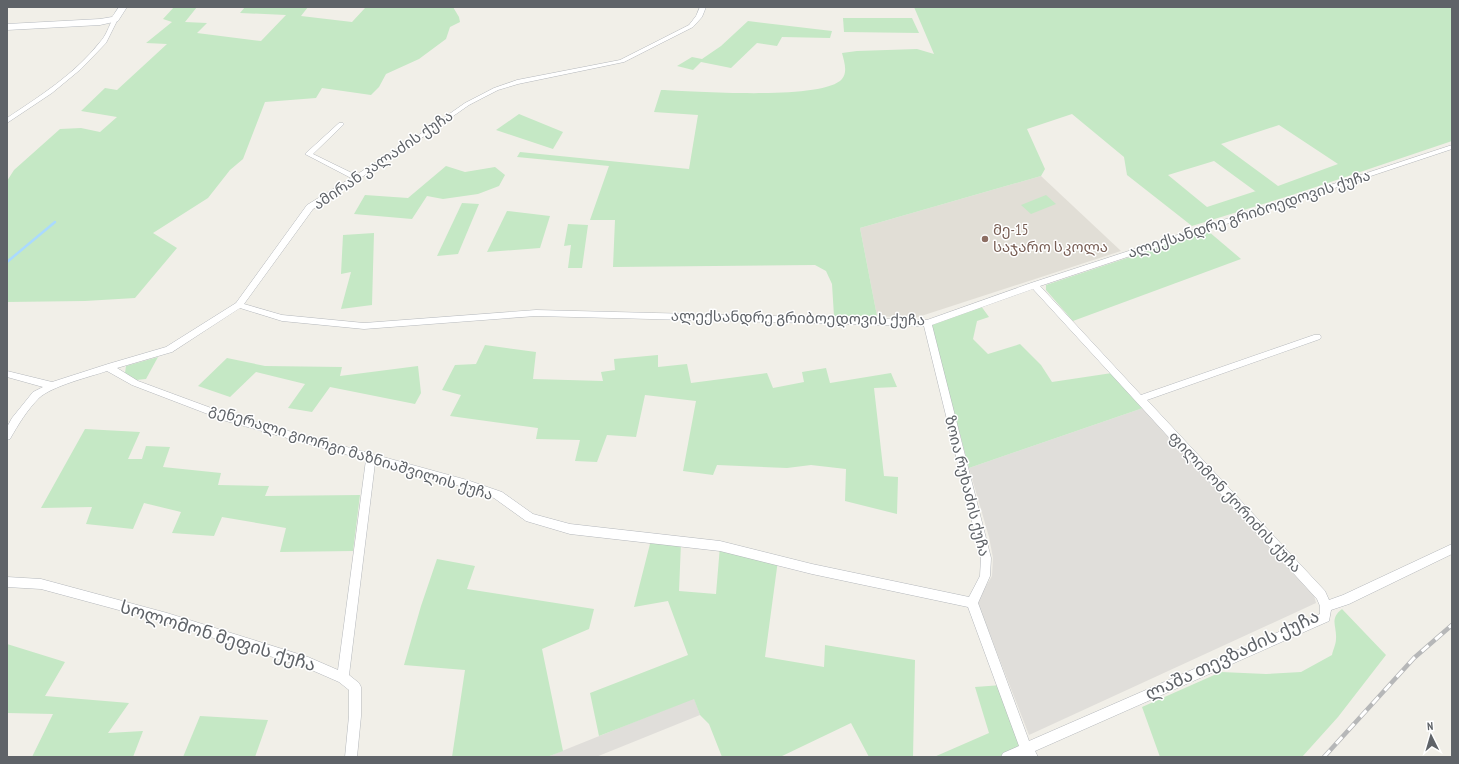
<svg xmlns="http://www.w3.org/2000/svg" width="1459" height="764" font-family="'PT Sans Narrow','Noto Sans Georgian',sans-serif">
  <rect width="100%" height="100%" fill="#f1efe8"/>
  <!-- industrial -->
  <g fill="#e0deda">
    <polygon points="1143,408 1314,595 1316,603 1029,735 977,601 992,576 993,558 989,537 969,468"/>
    <polygon points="694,698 700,715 596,757 547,757"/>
  </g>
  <!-- education -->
  <polygon fill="#e1ded6" points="1041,176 1121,251 915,318 877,316 860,228"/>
  <!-- green -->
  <g fill="#c5e8c5" fill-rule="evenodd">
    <polygon points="174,7 197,7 185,22 207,23 197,33 261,41 286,15 240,13 245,7 308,7 301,16 352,22 365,8 363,7 453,7 459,17 460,22 450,27 446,39 419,59 386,74 379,87 371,95 322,88 316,98 265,102 243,159 230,170 208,198 153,233 177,248 135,298 85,301 7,302 7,181 14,170 60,129 81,128 100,132 117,117 81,111 105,88 117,90 167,44 146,43 172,22 163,19"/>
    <path d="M905,7h547v134l-160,54 -100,31 -65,-51 -3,-18 -52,-43 -45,15 18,40 -4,7 -181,52 17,88h-43l-2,-32 -6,-13 -11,-6 -202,2 2,-47h-25l19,-54 -92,-9 3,-5 169,17 9,-54 -44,-3 7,-22c32,1 162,11 181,-11 6,-7 2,-18 0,-26l15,-2 60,-2 17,5 -20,-47zM1279,125l59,39 -60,22 -57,-42zM1214,161l41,30h1l-49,16 -39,-32z"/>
    <polygon points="843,18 912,18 919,33 844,32"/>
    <polygon points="748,21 832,31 830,38 782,37 777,46 757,43 731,68 701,62 693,70 677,66 692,57 702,59 721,46"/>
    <polygon points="519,114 563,132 553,149 496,130"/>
    <polygon points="446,166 465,172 495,167 505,175 499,186 478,194 443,199 427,196 412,219 354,214 365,195 408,198"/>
    <polygon points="1046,195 1056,204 1031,214 1021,205"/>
    <polygon points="462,203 479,204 458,254 437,256"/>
    <polygon points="507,211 550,216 540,248 487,252"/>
    <polygon points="568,224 588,225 582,268 568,268 571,245 564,246"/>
    <polygon points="1208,231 1241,259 1073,321 1046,290 1046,285"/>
    <polygon points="374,233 372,305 341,309 351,272 341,274 343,235"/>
    <polygon points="981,306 989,317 977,321 973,339 988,354 1020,344 1041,365 1052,382 1112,373 1143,408 969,468 931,325"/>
    <polygon points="485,345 536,352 533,379 603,381 601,372 615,370 614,359 658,355 658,367 687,364 691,383 767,373 773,388 804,382 802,372 826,368 830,383 891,373 897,387 874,388 884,476 898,477 897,514 845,501 846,469 811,465 787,468 717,465 713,475 683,471 696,401 645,395 636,437 607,435 597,462 575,461 580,440 536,439 538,428 450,416 461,395 442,390 455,365 476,364"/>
    <polygon points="158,357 146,379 136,380 125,373 126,366"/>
    <polygon points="227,358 265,366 342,367 340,376 418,366 421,393 415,404 330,387 312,412 288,408 305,384 256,372 230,397 198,386"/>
    <polygon points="85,429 140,432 128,459 142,459 146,446 170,447 163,467 221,473 218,485 269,486 265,496 360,495 353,551 280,552 286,528 222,517 214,536 172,533 181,512 144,503 133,529 86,524 92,507 41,508"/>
    <polygon points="651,540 681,543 679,591 716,594 720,546 778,560 765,657 824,667 825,645 915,660 913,757 869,757 851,723 780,757 722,757 709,724 700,715 694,699 599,736 590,693 688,655 668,601 634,607"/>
    <polygon points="437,559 475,566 467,589 594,609 589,629 542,649 563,751 547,757 452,757 465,670 404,665 421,606"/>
    <path d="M1342,609l44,46 -48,62 -36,40h-142l-18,-50 79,-35 45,2 35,-2 31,-17c1,-5 4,-11 4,-16 1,-13 -7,-20 6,-30z"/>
    <polygon points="7,644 65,662 45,696 129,703 108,733 143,731 133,757 32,757 53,714 7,713"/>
    <polygon points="1002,685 1026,749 1007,757 934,757 989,733 975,687"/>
    <polygon points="200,716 268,720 255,757 183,757"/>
  </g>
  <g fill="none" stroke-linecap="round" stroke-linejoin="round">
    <!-- stream -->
    <polyline stroke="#aadaff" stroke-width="2.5" points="7,262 55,222"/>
    <defs>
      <g id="street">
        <path d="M700,7h6l-4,10 -9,10 -69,35 -106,22 -20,6 -29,15 -40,28 -116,76 -69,95 38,11 82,8 172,-13 391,10 104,-37 421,-138v4l-412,137 101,109 173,-60h6l1,2 -1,2 -173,61 178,191 4,9 14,-5 109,-51v10l-103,50 -18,6 -2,11 -294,130 3,6h-37l2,-4 16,-7 -51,-139 -156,-33 -92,-23 -150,-17 -44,-13 -32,-23 -27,-10 -92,-25 -26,212 10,8 2,4v29l-4,41h-12l4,-41v-26l-10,-8 -32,-14 -140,-45 -126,-34 -34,-2v-10l34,2 126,34 141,44 30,13 28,-210 -140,-39 -94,-36 -25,-14c-18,6 -55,15 -68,27 -12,12 -21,27 -29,41l-3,1v-13l5,-9 21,-26 10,-5 -36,-10v-6l45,11 56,-18 58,-17 70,-44 71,-98 44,-27 -46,-24 34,-31h4l1,1 -31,30 43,21 69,-44 40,-28 29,-15 23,-8 103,-20 69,-35 7,-9zM1033,289l284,310 3,7v8l-291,127 -51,-138 12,-27 1,-18 -59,-233zM240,308l42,13 82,8 172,-13 388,10 57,232 -1,18 -11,21 -157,-33 -92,-23 -150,-17 -37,-10 -31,-22 -35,-12 -237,-65 -92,-34 -21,-13 55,-16z"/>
        <path d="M113,18l5,1 -12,24 -25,26 -29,24 -45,30v-5c33,-22 68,-44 93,-76 6,-6 9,-16 13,-24z"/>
      </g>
      <polygon id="secondary" points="119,7 127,7 118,21 100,25 7,30 7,24 100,19 112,17"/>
    </defs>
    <!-- street casing -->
    <use href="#street" stroke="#b5b8bc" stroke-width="1"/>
    <!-- secondary casing -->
    <use href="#secondary" stroke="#b6babf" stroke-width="1"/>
    <!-- street -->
    <use href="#street" fill="#fff" fill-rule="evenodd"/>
    <!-- secondary -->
    <use href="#secondary" fill="#fff" fill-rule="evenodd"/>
    <defs>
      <polyline id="rail" points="1324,757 1414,658 1452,625"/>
    </defs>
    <!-- rail casing -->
    <use href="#rail" stroke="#b6b7b8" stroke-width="4.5"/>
    <!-- rail -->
    <use href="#rail" stroke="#fff" stroke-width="3" stroke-dasharray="9" stroke-linecap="butt"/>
  </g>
  <!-- markers -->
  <circle fill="#8d6e63" stroke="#fff" stroke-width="1.5" cx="985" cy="239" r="4"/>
  <g text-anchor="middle" stroke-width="3" stroke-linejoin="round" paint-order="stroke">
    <!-- street labels -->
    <g font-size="15" fill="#5f6368" stroke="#fff">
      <text transform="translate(383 160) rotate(-34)" y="5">ამირან კალაძის ქუჩა</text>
      <text transform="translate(1249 214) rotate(-18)" y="5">ალექსანდრე გრიბოედოვის ქუჩა</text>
      <text transform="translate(798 318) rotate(1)" y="5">ალექსანდრე გრიბოედოვის ქუჩა</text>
      <text transform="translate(351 452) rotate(17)" y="5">გენერალი გიორგი მაზნიაშვილის ქუჩა</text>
      <text transform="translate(967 486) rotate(76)" y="5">ზოია რუხაძის ქუჩა</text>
      <text transform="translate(1235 502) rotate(47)" y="5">ფილიმონ ქორიძის ქუჩა</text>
    </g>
    <!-- education labels -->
    <g font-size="15" fill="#785e54" stroke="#fff" text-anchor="start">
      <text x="993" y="235">მე-15<tspan x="993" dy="17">საჯარო სკოლა</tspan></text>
    </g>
    <!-- near-street labels -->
    <g font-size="18" fill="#5f6368" stroke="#fff">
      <text transform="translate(218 636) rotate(17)" y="6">სოლომონ მეფის ქუჩა</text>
      <text transform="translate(1232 655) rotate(-25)" y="6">ლაშა თევზაძის ქუჩა</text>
    </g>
  </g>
  <!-- border -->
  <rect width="1459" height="764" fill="none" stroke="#5f6368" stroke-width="16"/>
  <!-- north arrow -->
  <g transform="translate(1431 736) rotate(355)" stroke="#ffffff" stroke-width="3" paint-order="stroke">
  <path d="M0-3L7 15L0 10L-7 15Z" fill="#5f6368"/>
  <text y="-6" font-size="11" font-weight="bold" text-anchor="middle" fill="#5f6368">N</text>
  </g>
</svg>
